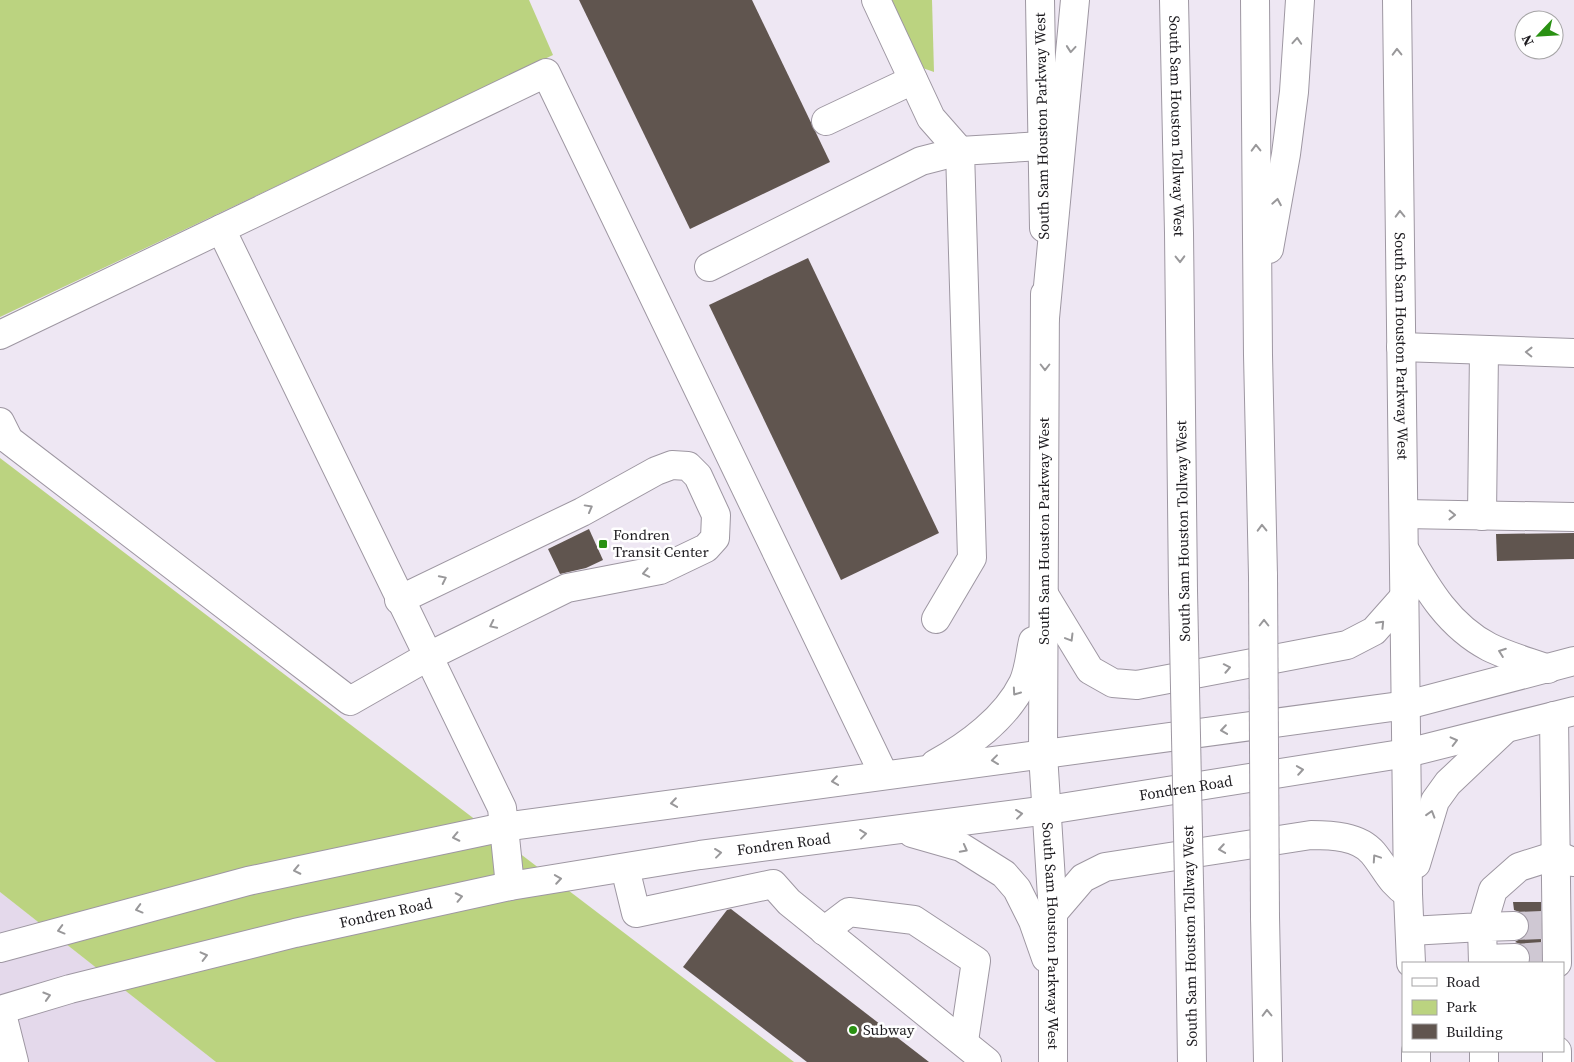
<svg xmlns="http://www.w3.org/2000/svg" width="1574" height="1062" font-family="'Source Serif 4',serif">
  <rect width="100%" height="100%" fill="#eee7f3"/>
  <!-- built -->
  <polygon fill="#e4d9eb" points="0,892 216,1062 0,1062"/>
  <!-- green -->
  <g fill="#bbd380">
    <polygon points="0,0 529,0 553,55 0,317"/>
    <polygon points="880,0 932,0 934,72 900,60"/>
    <polygon points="0,458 794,1062 216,1062 0,892"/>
  </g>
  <!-- building -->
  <g fill="#60554f">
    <polygon points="579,0 752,0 830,162 690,229"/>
    <polygon points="808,258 939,533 841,580 709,305"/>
    <polygon points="589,529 603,560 586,568 560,574 548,549"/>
    <polygon points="1574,533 1574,559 1497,561 1496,534"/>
    <polygon points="1513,902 1541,902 1541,963 1529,963 1531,957 1528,949 1523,945 1515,942 1527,934 1530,925 1527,918 1522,913 1514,910"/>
    <polygon points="731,909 929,1062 807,1062 683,967 727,910"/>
  </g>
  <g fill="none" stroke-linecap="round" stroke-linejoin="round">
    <!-- minor-tunnel -->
    <g stroke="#cfc8d3" stroke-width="28" stroke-dasharray="28 14" stroke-linecap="butt">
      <polyline points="1514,926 1542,925"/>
      <polyline points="1515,958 1543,956"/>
    </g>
    <defs>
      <g id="minor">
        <polyline points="826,121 913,80"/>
        <polyline points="221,229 502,808 504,827"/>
        <polyline points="709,267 921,161 960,151 931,118 876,0"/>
        <polyline points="0,335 546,73 884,775"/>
        <polyline points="1401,347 1574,353"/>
        <polyline points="0,422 9,440 350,701 427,657 567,588 660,570 706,548 715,538 716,515 698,476 688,466 672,465 656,471 582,512 399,600"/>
        <polyline points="1404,514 1574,517"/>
        <polyline points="1482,516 1484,351"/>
        <polyline points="936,619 972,558 960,151 1042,146"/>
        <polyline points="1554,716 1557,963"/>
        <polyline points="625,868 636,913 773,884 789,902 987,1062"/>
        <polyline points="824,931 849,912 914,920 976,961 964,1041"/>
        <polyline points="1410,931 1482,927 1493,890 1519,867 1557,855 1573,862"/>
        <polyline points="1483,959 1515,958"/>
        <polyline points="1483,963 1482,927 1514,926"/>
        <polyline points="1,1010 14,1062"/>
        <polyline points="1484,1051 1484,1062"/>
        <polyline points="1557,1051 1557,1062"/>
      </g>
      <g id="major">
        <polyline points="1040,0 1044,228"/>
        <path id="s1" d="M1397,0l11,894 3,69"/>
        <path id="s2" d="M1045,294l-2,460 10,159v149"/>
        <path d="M1406,552c22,38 43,74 83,95 18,9 40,15 59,22"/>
        <polyline points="1045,596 1090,670 1113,683 1137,685 1347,645 1374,631 1405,596"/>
        <path d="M935,764c33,-18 71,-46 88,-81 6,-12 7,-29 10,-42"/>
        <polyline points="504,827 510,886"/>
        <polyline points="912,833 961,847 1004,874 1017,889 1033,921 1046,958"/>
        <polyline points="1416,864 1435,801 1448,783 1503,731"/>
        <path d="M1053,913l30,-35 22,-11 206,-32c20,0 48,1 62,18 14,17 16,28 35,41"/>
        <polyline points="0,948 248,881 504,827 1407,705 1574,661"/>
        <path id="s3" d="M0,1010l70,-21 225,-56 215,-47 190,-31 348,-45 359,-57 167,-42"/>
        <polyline points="1416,1051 1416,1062"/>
      </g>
      <g id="highway">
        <path id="s4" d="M1174,0l5,233 4,358"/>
        <polyline points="1255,0 1258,355 1263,576"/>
        <polyline points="1269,249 1286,154 1294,92 1300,0"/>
        <polyline points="1045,318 1075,0"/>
        <polyline points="1265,917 1268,1062"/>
        <polyline points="1190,930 1192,1062"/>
      </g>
    </defs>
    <!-- minor casing -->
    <use href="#minor" stroke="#9e97a2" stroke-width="30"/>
    <!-- major casing -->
    <use href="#major" stroke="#9e97a2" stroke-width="30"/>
    <!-- highway casing -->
    <use href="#highway" stroke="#9e97a2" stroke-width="30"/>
    <!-- minor -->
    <use href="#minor" stroke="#fff" stroke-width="28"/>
    <!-- major -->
    <use href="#major" stroke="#fff" stroke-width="28"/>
    <!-- highway -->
    <use href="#highway" stroke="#fff" stroke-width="28"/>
    <defs>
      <g id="highway-bridge">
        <polyline points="1263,576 1265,917"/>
        <polyline points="1183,591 1190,930"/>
      </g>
    </defs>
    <!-- highway-bridge casing -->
    <use href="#highway-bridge" stroke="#9e97a2" stroke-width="30" stroke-linecap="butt"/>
    <!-- highway-bridge -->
    <use href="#highway-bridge" stroke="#fff" stroke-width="28"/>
  </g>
  <!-- one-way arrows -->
  <defs><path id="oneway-chevron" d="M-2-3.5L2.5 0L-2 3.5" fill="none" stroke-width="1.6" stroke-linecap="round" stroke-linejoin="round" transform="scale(1.25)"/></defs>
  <g stroke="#99989a">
    <use href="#oneway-chevron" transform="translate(1297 41) rotate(-86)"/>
    <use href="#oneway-chevron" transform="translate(1071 49) rotate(95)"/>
    <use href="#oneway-chevron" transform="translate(1397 52) rotate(-91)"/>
    <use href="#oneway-chevron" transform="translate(1256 148) rotate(-91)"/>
    <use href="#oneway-chevron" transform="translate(1277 202) rotate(-80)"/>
    <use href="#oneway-chevron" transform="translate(1400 214) rotate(-91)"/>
    <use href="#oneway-chevron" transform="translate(1180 259) rotate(89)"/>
    <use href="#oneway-chevron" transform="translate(1529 352) rotate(-179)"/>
    <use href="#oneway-chevron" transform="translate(1045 367) rotate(90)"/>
    <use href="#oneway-chevron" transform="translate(589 508) rotate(-29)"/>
    <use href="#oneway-chevron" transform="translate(1452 515) rotate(1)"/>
    <use href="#oneway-chevron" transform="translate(1262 528) rotate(-91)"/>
    <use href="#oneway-chevron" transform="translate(646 573) rotate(169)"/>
    <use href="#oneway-chevron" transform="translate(443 579) rotate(-26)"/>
    <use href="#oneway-chevron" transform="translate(1264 623) rotate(-90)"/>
    <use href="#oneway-chevron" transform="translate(1381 624) rotate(-46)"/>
    <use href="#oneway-chevron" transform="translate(493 625) rotate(154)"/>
    <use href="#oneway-chevron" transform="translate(1070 638) rotate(59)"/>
    <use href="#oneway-chevron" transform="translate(1502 652) rotate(-160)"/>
    <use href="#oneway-chevron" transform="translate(1227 668) rotate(-11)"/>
    <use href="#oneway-chevron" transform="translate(1016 692) rotate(125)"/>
    <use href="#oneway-chevron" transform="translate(1224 730) rotate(172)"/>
    <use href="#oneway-chevron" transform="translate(1454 741) rotate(-14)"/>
    <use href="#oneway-chevron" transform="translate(995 760) rotate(173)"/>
    <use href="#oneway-chevron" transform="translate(1300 770) rotate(-9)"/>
    <use href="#oneway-chevron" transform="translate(835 781) rotate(172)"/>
    <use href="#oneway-chevron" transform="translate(674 803) rotate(172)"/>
    <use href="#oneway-chevron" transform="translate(1019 814) rotate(-7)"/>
    <use href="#oneway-chevron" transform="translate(1431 814) rotate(-73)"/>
    <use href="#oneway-chevron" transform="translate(863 834) rotate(-7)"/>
    <use href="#oneway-chevron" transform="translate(456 837) rotate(168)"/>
    <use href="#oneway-chevron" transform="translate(964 849) rotate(28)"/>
    <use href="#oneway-chevron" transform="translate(1222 849) rotate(171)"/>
    <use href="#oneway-chevron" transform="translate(718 853) rotate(-7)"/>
    <use href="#oneway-chevron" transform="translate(1376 858) rotate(-124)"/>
    <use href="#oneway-chevron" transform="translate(297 870) rotate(168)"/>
    <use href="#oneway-chevron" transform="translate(558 879) rotate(-9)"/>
    <use href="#oneway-chevron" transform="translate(459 897) rotate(-12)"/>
    <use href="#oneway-chevron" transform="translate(139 909) rotate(165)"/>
    <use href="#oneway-chevron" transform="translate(61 930) rotate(165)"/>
    <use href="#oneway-chevron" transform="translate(204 956) rotate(-14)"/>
    <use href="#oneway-chevron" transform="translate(47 996) rotate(-17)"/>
    <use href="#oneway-chevron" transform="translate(1267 1013) rotate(-91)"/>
  </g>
  <!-- markers -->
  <g fill="#2a9113" stroke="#fff" stroke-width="2">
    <rect x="598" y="539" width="10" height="10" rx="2.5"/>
    <circle cx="853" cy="1030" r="5"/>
  </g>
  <g text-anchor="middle" stroke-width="5" stroke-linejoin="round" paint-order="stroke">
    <!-- street labels -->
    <g font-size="15" fill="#1d1b1f" stroke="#fff">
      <text transform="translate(1042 126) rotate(-91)" y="5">South Sam Houston Parkway West</text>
      <text dy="5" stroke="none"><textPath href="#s4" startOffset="126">South Sam Houston Tollway West</textPath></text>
      <text dy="5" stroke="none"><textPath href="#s1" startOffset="346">South Sam Houston Parkway West</textPath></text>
      <text transform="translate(1044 531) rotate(-90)" y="5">South Sam Houston Parkway West</text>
      <text transform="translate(1183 531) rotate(-91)" y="5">South Sam Houston Tollway West</text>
      <text dy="5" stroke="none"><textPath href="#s3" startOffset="1208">Fondren Road</textPath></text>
      <text dy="5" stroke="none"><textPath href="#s3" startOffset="802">Fondren Road</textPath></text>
      <text dy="5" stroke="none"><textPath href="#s3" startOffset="398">Fondren Road</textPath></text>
      <text dy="5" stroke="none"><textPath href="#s2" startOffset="642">South Sam Houston Parkway West</textPath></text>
      <text transform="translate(1190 936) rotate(-91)" y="5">South Sam Houston Tollway West</text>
    </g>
    <!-- poi labels -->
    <g font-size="15" fill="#1d1b1f" stroke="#fff" text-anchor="start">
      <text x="613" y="540">Fondren<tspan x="613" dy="17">Transit Center</tspan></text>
      <text x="863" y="1035">Subway</text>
    </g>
  </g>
  <!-- legend -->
  <rect x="1402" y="962" width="162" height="90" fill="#ffffff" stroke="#a5a4a5"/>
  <rect x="1412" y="978" width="25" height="8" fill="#ffffff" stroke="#a5a4a5"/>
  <text x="1446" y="987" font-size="15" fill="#1d1b1f">Road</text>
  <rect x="1412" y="1000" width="25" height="15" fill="#bbd380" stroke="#a5a4a5"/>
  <text x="1446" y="1012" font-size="15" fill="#1d1b1f">Park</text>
  <rect x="1412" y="1024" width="25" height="15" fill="#60554f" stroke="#a5a4a5"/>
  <text x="1446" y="1037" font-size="15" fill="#1d1b1f">Building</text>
  <!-- north arrow -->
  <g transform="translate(1539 35) rotate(245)"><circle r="24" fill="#ffffff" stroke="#a5a4a5"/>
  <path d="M0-4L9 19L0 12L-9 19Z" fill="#2a9113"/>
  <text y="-8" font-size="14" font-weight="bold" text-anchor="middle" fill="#1d1b1f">N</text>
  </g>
</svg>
